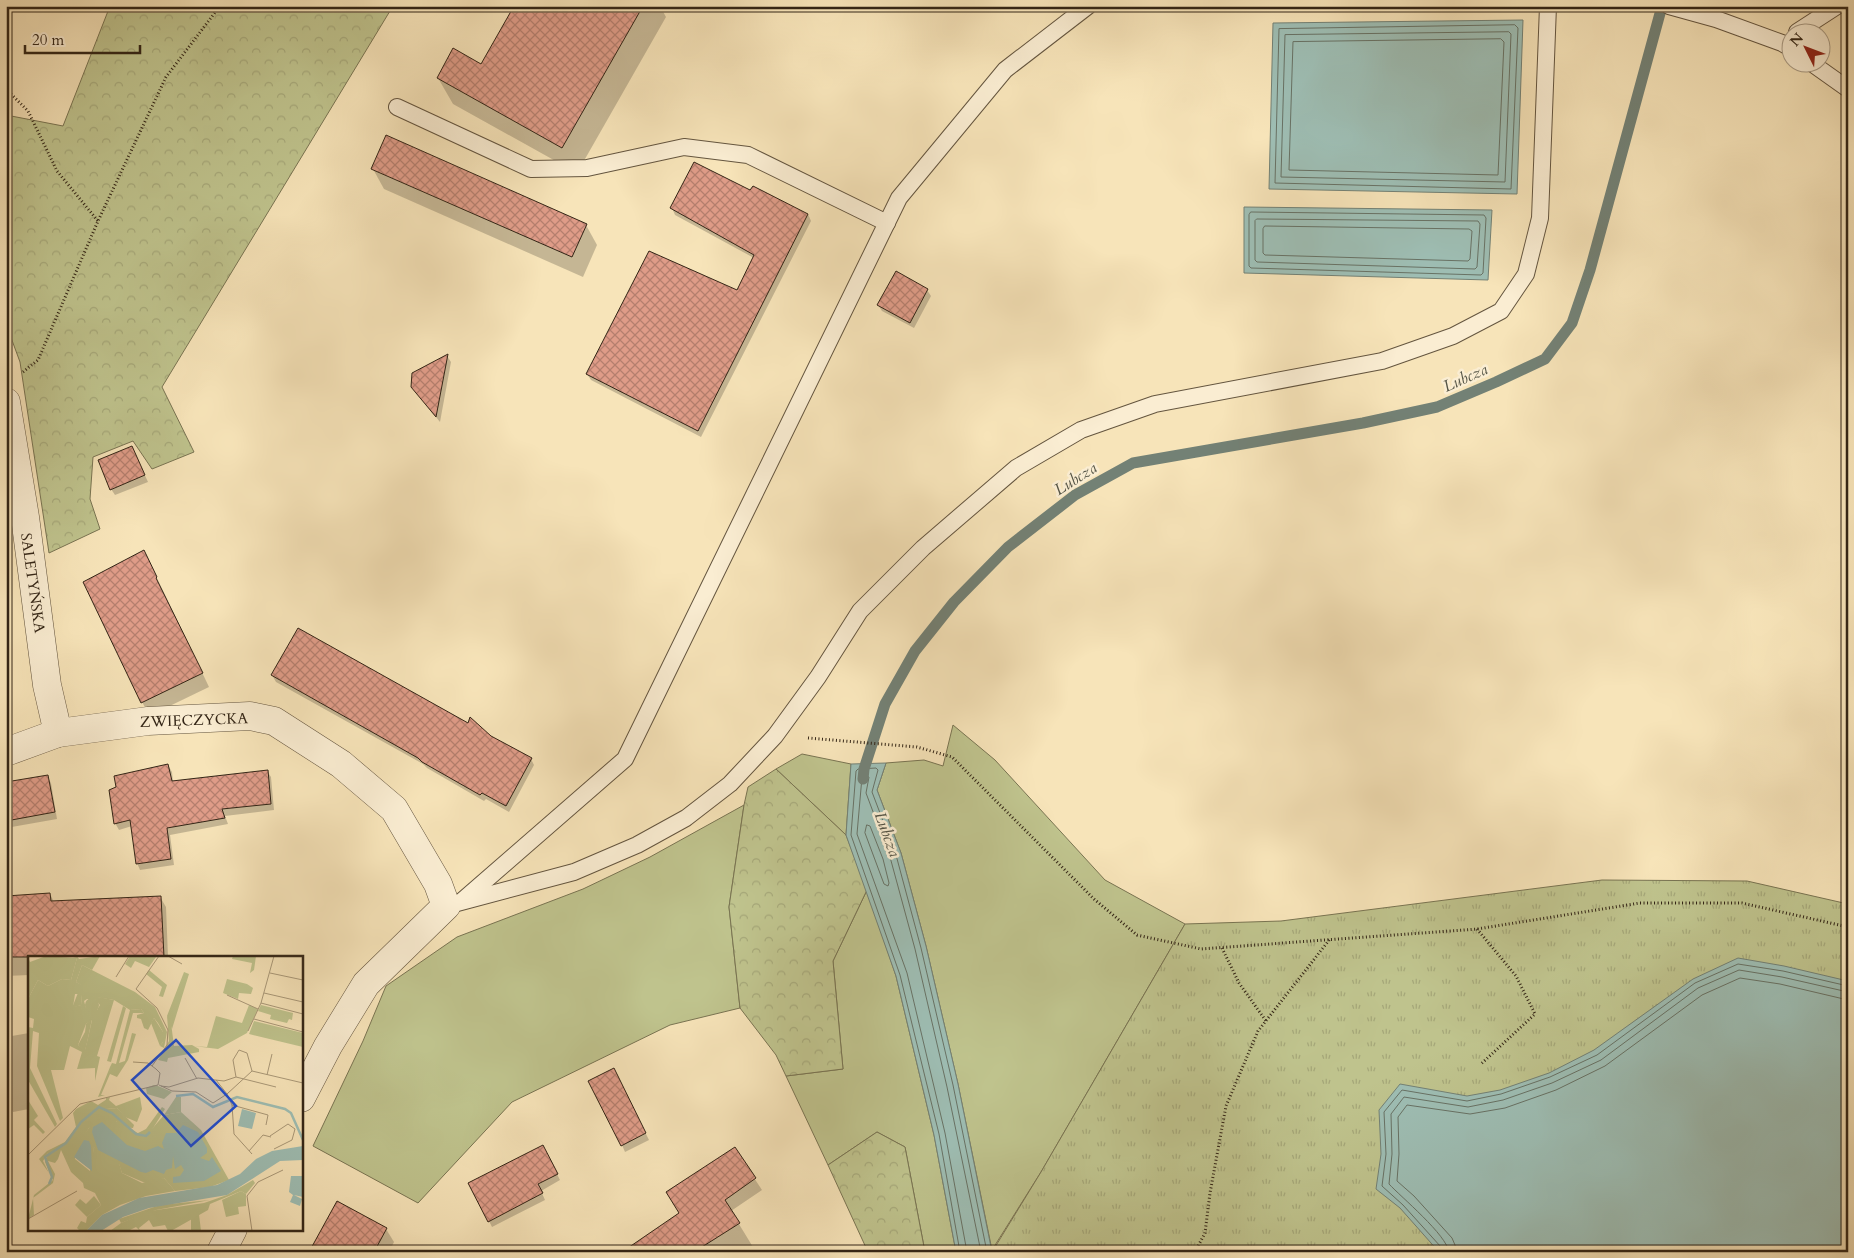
<svg xmlns="http://www.w3.org/2000/svg" width="1854" height="1258" font-family="Cardo,serif">
  <defs>
    <pattern id="forest-crowns" width="20" height="18" patternUnits="userSpaceOnUse" patternTransform="scale(1.25)"><rect width="20" height="18" fill="#bfc38d"/><path d="M2 6a3 3 0 1 1 6 0M12 15a3 3 0 1 1 6 0" fill="none" stroke="#a5a779"/></pattern>
    <pattern id="park-tufts" width="24" height="20" patternUnits="userSpaceOnUse" patternTransform="scale(1.25)"><rect width="24" height="20" fill="#bfc38d"/><path d="M3 7l-1-3M5 7V3M7 7l1-3M15 17l-1-3M17 17v-4M19 17l1-3" fill="none" stroke="#a5a779"/></pattern>
    <pattern id="building-cross-hatch" width="8" height="8" patternUnits="userSpaceOnUse" patternTransform="scale(1.25)"><rect width="8" height="8" fill="#df9c88"/><path d="M0 0l8 8M0 8l8-8" fill="none" stroke="#b57f6e"/></pattern>
  </defs>
  <rect width="100%" height="100%" fill="#f7e4b9"/>
  <filter id="stains"><feTurbulence type="fractalNoise" baseFrequency=".004" numOctaves="4"/><feColorMatrix values="0 0 0 0 .2 0 0 0 0 .09 0 0 0 0 .02 0 0 0 .5 -.17"/></filter>
  <radialGradient id="worn" r=".72"><stop offset=".6" stop-color="#630" stop-opacity="0"/><stop offset="1" stop-color="#630" stop-opacity=".3"/></radialGradient>
  <!-- green -->
  <g fill="#bfc38d" stroke="#797452">
    <polygon points="953,725 995,760 1105,880 1185,924 1041,1172 992,1250 958,1084 926,946 901,853 877,790 886,763 924,760 943,766"/>
    <polygon points="802,754 851,764 846,835 776,769"/>
    <polygon points="744,805 729,907 740,1008 670,1025 512,1102 418,1203 313,1146 363,1041 386,986 457,937 583,889 650,857"/>
    <polygon points="867,890 896,976 934,1135 956,1252 925,1252 905,1147 877,1132 828,1165 786,1076 843,1069 833,961"/>
  </g>
  <!-- forest -->
  <g fill="url(#forest-crowns)" stroke="#797452">
    <polygon points="110,6 393,6 162,387 194,452 152,469 133,441 93,457 90,499 100,529 49,553 20,362 6,324 6,115 63,126"/>
    <polygon points="776,769 846,835 867,890 833,961 843,1069 786,1076 776,1055 740,1008 729,907 744,805 748,787"/>
    <polygon points="877,1132 905,1147 925,1252 868,1252 828,1165"/>
  </g>
  <!-- park -->
  <polygon fill="url(#park-tufts)" stroke="#797452" points="1602,880 1747,881 1848,904 1848,1252 992,1252 1041,1172 1185,924 1281,921"/>
  <!-- water -->
  <g fill="#9ebeb4" stroke="#738175">
    <polygon points="1523,20 1517,194 1269,189 1273,23"/>
    <polygon points="1244,207 1492,210 1488,280 1244,273"/>
    <polygon points="886,763 877,790 901,853 926,946 958,1084 992,1252 956,1252 934,1135 896,976 846,835 851,764"/>
    <polygon points="1738,958 1784,966 1848,981 1848,1252 1439,1252 1400,1208 1376,1189 1381,1154 1379,1110 1400,1084 1467,1096 1500,1090 1549,1073 1594,1050 1693,979"/>
  </g>
  <!-- shadow -->
  <g fill="#0003">
    <polygon points="516,6 660,6 666,17 577,173 453,104 438,78 482,65"/>
    <polygon points="373,169 586,225 597,245 583,277 384,189"/>
    <polygon points="751,192 808,214 811,221 701,437 591,380 587,374 737,291 754,258 675,215 672,208"/>
    <polygon points="927,290 931,296 914,328 882,311 878,305"/>
    <polygon points="447,356 451,362 440,422 412,387"/>
    <polygon points="135,454 148,482 115,495 111,489"/>
    <polygon points="144,551 209,687 149,716 85,583"/>
    <polygon points="272,675 490,737 531,759 534,765 509,812 486,799 484,801 427,768 423,764 276,682"/>
    <polygon points="168,765 172,772 173,782 267,771 271,777 274,810 225,816 228,824 170,835 174,865 140,870 137,863 132,826 119,830 115,823"/>
    <polygon points="47,776 51,783 57,819 6,828 6,783"/>
    <polygon points="50,894 54,902 160,897 166,907 168,957 29,957 29,975 6,976 6,897"/>
    <polygon points="29,1033 29,1109 13,1112 6,1100 6,1037"/>
    <polygon points="617,1076 649,1140 625,1152 622,1145"/>
    <polygon points="735,1149 762,1190 731,1211 756,1252 627,1252 680,1214"/>
    <polygon points="546,1153 560,1180 541,1191 545,1200 492,1227 489,1221"/>
    <polygon points="386,1229 394,1242 389,1252 313,1252"/>
  </g>
  <g fill="none" stroke-linecap="round" stroke-linejoin="round">
    <!-- shore -->
    <g stroke="#687265" stroke-width="1">
      <polygon points="1515,25 1518,28 1511,189 1275,183 1279,29"/>
      <polygon points="1509,32 1511,34 1505,182 1281,177 1285,35"/>
      <polygon points="1501,39 1504,42 1498,175 1289,170 1293,42"/>
      <polygon points="1251,212 1484,215 1486,218 1483,273 1481,275 1251,268 1249,266 1249,215"/>
      <polygon points="1257,219 1478,221 1480,224 1477,267 1475,269 1257,262 1255,260 1255,221"/>
      <polygon points="1265,226 1469,229 1472,231 1470,259 1468,261 1265,255 1263,253 1263,229"/>
      <polygon points="867,825 870,826 883,859 889,883 888,886 884,884 865,833"/>
      <polyline points="960,1252 939,1134 900,975 851,835 856,771 858,769 876,768 878,770 872,792 896,855 921,948 953,1085 987,1252"/>
      <polyline points="967,1252 945,1133 907,973 857,834 862,777 864,775 869,777 866,793 890,857 915,949 947,1087 981,1252"/>
      <polyline points="1442,1252 1441,1247 1403,1205 1382,1186 1386,1154 1384,1112 1402,1090 1467,1101 1501,1094 1550,1077 1597,1055 1695,983 1738,964 1783,971 1848,986"/>
      <path d="M1449,1252c-2,-17 -48,-55 -60,-68l3,-30 -1,-40 13,-17 64,10 35,-7 49,-17 49,-23 97,-72 41,-18 43,7 66,15"/>
      <polyline points="1456,1252 1455,1245 1452,1238 1414,1196 1397,1181 1399,1154 1398,1117 1407,1105 1470,1114 1505,1108 1556,1090 1605,1066 1702,995 1740,978 1780,984 1848,1000"/>
    </g>
    <!-- stream -->
    <polyline stroke="#738175" stroke-width="11" points="863,779 864,769 885,704 915,651 954,602 1008,547 1075,495 1133,463 1363,423 1437,407 1496,382 1545,359 1572,323 1590,270 1662,6"/>
  </g>
  <!-- building -->
  <g fill="url(#building-cross-hatch)" stroke="#332516">
    <polygon points="514,6 643,6 562,148 437,78 453,48 481,64"/>
    <polygon points="386,135 587,224 572,257 371,169"/>
    <polygon points="694,162 750,190 753,186 808,214 698,431 586,374 649,251 737,290 754,255 670,208"/>
    <polygon points="896,271 928,289 910,323 877,305"/>
    <polygon points="448,354 436,417 411,387 412,373"/>
    <polygon points="132,446 145,475 110,490 98,460"/>
    <polygon points="144,550 157,577 156,578 203,673 141,703 83,582"/>
    <polygon points="298,628 468,723 470,717 491,736 532,758 506,806 482,793 480,795 422,762 418,758 271,675"/>
    <polygon points="168,764 172,781 268,770 271,804 222,809 225,818 167,828 171,859 136,864 130,820 114,824 109,790 116,787 114,776"/>
    <polygon points="48,775 55,812 6,821 6,782"/>
    <polygon points="50,893 51,901 161,896 164,957 6,957 6,896"/>
    <polygon points="614,1068 646,1133 621,1146 588,1081"/>
    <polygon points="543,1145 558,1174 538,1184 543,1193 488,1222 468,1183"/>
    <polygon points="735,1147 756,1178 725,1200 740,1223 694,1252 622,1252 679,1213 666,1192"/>
    <polygon points="337,1201 387,1228 374,1252 309,1252"/>
  </g>
  <g fill="none" stroke-linecap="round" stroke-linejoin="round">
    <defs>
      <g id="lane">
        <polyline points="1669,6 1716,19 1782,43 1792,49"/>
        <polyline points="1797,32 1837,6"/>
        <polyline points="1810,62 1848,89"/>
        <polyline points="397,107 531,169 587,168 684,147 748,155 887,223"/>
        <polyline points="463,900 625,759 899,198 1005,70 1088,6"/>
        <polyline points="446,906 574,872 637,845 686,818 730,784 775,736 818,677 860,611 923,548 1016,468 1081,430 1155,404 1382,361 1453,336 1501,311 1526,274 1540,218 1548,6"/>
      </g>
      <g id="street">
        <polyline points="6,402 25,517 47,685 58,733"/>
        <polyline points="6,752 58,733 148,721 250,716 274,721 341,764 394,809 438,884 446,906 366,984 328,1046 301,1098"/>
        <polyline points="221,1252 233,1229"/>
      </g>
    </defs>
    <!-- lane casing -->
    <use href="#lane" stroke="#64553f" stroke-width="18"/>
    <!-- street casing -->
    <use href="#street" stroke="#64553f" stroke-width="29"/>
    <!-- path -->
    <g stroke="#332516" stroke-width="3" stroke-dasharray="1 2.5" stroke-linecap="butt">
      <polyline points="6,89 28,111 57,171 98,221"/>
      <polyline points="23,372 38,360 98,221 166,77 220,6"/>
      <polyline points="808,738 917,747 952,757 1094,899 1137,935 1201,949 1477,929 1640,903 1742,903 1848,927"/>
      <polyline points="1477,929 1516,976 1535,1014 1481,1064"/>
      <polyline points="1222,948 1239,983 1266,1021"/>
      <polyline points="1195,1252 1205,1233 1210,1193 1226,1106 1258,1031 1330,939"/>
    </g>
    <!-- lane -->
    <use href="#lane" stroke="#faedd2" stroke-width="16"/>
    <!-- street -->
    <use href="#street" stroke="#faedd2" stroke-width="28"/>
  </g>
  <g text-anchor="middle" stroke-width="5" stroke-linejoin="round" paint-order="stroke">
    <!-- street labels -->
    <g font-size="15" fill="#332516" stroke="#faedd2">
      <text transform="translate(33 583) rotate(82)" y="5">SALETYŃSKA</text>
      <text transform="translate(194 720) rotate(-2)" y="5">ZWIĘCZYCKA</text>
    </g>
    <!-- water labels -->
    <g font-size="16" font-style="italic" fill="#535345" stroke="#faedd2">
      <text transform="translate(1465 377) rotate(-24)" y="6">Lubcza</text>
      <text transform="translate(1075 478) rotate(-32)" y="6">Lubcza</text>
      <text transform="translate(888 834) rotate(70)" y="6">Lubcza</text>
    </g>
  </g>
  <!-- overview -->
  <g transform="translate(28 956)">
    <rect width="275" height="275" fill="#f7e4b9"/>
    <path d="M40,0h9l2,3 21,-3 -8,14 -10,-5 -6,17 6,3 -3,9h-4l-2,13 8,-2 1,-11 32,6 -17,56 3,1 -5,24v-13l-18,1 5,-17 -12,-6 -6,24h-13l12,48 -3,3 -23,-55 2,-33 -6,-2 -3,37 27,56 -2,3 -27,-47v-53l5,1 1,-9 -6,-2v-18l10,-19 10,6 14,-7 9,1 6,-22zM59,43h8l5,6 -3,5 -11,-2 -2,-7zM64,64l-4,18 -3,12 -7,-5 8,-21zM102,0h24l2,1 -7,10 -14,-6 -4,7 -6,-4zM205,0h23l-2,14 -4,3 2,-10 -20,-4zM121,14l18,15 -4,12 -4,-1 3,-9 -16,-13zM156,16l5,2 -17,55 -5,-13zM199,23l20,5 6,4 -2,6 -12,-1 -1,6 -15,-6zM221,49l9,4 -11,24 -29,16 -24,-3 13,1 9,-31 26,7zM233,49l32,8 -1,7 -3,-1 -2,4 -17,-4 1,-4 -13,-4zM95,50l3,2 -15,54 -4,-1zM113,53l3,4h-11l-14,50 6,-2 7,-28 4,1 -8,26 -11,17 -7,-3 -9,21h4l-7,2 12,-30 2,-4 4,1 14,-54zM126,62l9,14v10l-3,4 -9,-23zM226,65l49,12v14l-54,-13zM126,129l4,1 14,6 -8,7 -17,-5 -1,-6zM82,141l-1,3 7,6 24,-9 2,12 -5,13 -12,-5 -8,-9 -11,1v-11zM148,141h5v15l-17,3zM213,235l5,3v12l-8,1 1,7 -13,3 -4,-17zM66,240l7,9 -14,12 -12,-12 5,-6 6,5zM182,244l-54,10 -35,13 -2,-4 41,-14zM171,258l2,17h-10v-13z" fill="#bfc38d" fill-rule="evenodd"/>
    <path d="M18,0l31,2 -6,22 -9,-1 -14,7 -10,-6 -10,19v-42l2,5zM54,9l53,27 20,15 12,25 -3,16 -4,-2 3,-4v-10l-5,-9 -4,-5 -6,12 -4,-2 -3,-9 -4,-1v-3l7,-2 -3,-4 -11,1 -16,-10 -32,-5 -1,10 -9,3 9,-23 -5,-3zM57 49a7 7 0 1 1 14 0a7 7 0 1 1-14 0ZM139,60l4,7 3,23 18,-1 7,4v3l-31,6 -1,4 -9,-2 11,-19zM64,63l-4,19 -3,13 -7,-6 7,-13 1,-8zM79,143l-1,10 11,-1 17,17 -1,3 -10,-1 -7,-6 -27,7 -13,19 -1,12 15,12 4,-24 25,16 3,10 20,10 22,-5 11,13 -29,5 -26,9 -18,10 -16,16h-6l-3,-3 4,-7 5,2 1,-6 14,-12 -6,-12 -11,-5 -1,-5 -12,-11 -10,-22 -3,9 -3,4 -7,-2 7,13 -2,9 -20,15 1,17 -6,4 6,-24 19,-15 -8,-18 3,-9 -5,8 6,12 -10,-14 8,-8 18,-9 11,-15 -3,-14 3,-4 15,-8 7,4zM0,144l10,16 -4,4 11,12 -2,2 -9,-9 -6,4zM134,151l3,2 -15,24 22,-6 -27,10 -9,-3 10,-5zM225,224l2,3 -9,11 -5,-3 -31,13 -2,6 -37,21h-3l-3,-6 -12,2 -4,-7 -10,8 1,3 -4,-4 -8,4h-18l11,-8 29,-12 54,-8 23,-8z" fill="#bfc38d"/>
    <path d="M153,156l20,18 28,50 -19,7 -35,4 -11,-13 -14,7 -28,-12 -3,-9 -22,-11 -3,-6 -2,24 -19,-16 3,-12 21,-24 19,2 29,16 19,-22z" fill="#bfc38d"/>
    <path d="M214,153l14,4 -4,16 -14,-3zM74,166l25,23 18,6 13,-5 6,3 -2,-6 4,-10h10l7,-8 15,7 9,16v5l-7,5 9,3 3,-4 9,14 -17,10 -31,2v-6l7,-1 4,-6 -3,-5 -6,4 -2,-13 -1,12 -6,2 -2,4 -11,-4 -7,3 -5,-1 -43,-22 -6,-18 1,-5zM56,184l5,1 2,5 1,25 -18,-14zM275,190v14l-23,1 -53,34 -78,13 -26,9 -22,14h-15l16,-16 37,-17 78,-13 23,-11 16,-15 16,-8zM263,220h12v21l-9,-2 8,4 -2,7 -10,-4 3,-7 -4,-3z" fill="#9ebeb4"/>
    <path fill="none" stroke="#9ebeb4" stroke-width="2.5" d="M148,140l17,-2 20,13 24,-10 48,12 6,4 12,27M21,228l3,-7 -7,-20 21,-14 15,-21 18,-15 13,6 24,21 10,2 4,-4"/>
    <path fill="none" stroke="#a99878" stroke-width="1" d="M140,0l14,8M242,17l33,7M88,21l13,-21M236,37l39,9M199,39l31,14M233,47l42,11M226,63l49,13M220,75l13,-28 13,-47M157,102l12,21M124,110l15,-21 1,-15 -11,-22 -21,-19 23,-33M239,119l5,-21M208,121l-3,-17 6,-10 8,3 5,18M188,124l11,14 25,-23 51,12M131,129l13,6 24,1 17,11 14,-9 5,11 2,29 18,20M133,130l8,1 29,-9 26,3 12,-4 40,10M204,149l36,10 -2,10M242,180l18,-12 7,5 -3,11 -18,9M221,195l14,-16 8,2M0,199l52,-51 78,-19 2,-12 -4,-4 -8,-6 -15,-1M0,263l49,-28M224,275l-5,-35 11,-14 25,-12"/>
    <path fill="#1d4ed8" fill-opacity="0.15" stroke="#1d4ed8" stroke-width="2.5" d="M148,84l60,66 -45,40 -59,-66z"/>
    <rect width="275" height="275" fill="none" stroke="#332516" stroke-width="2.5"/>
  </g>
  <!-- margin -->
  <rect width="1854" height="1258" fill="none" stroke="#f7e4b9" stroke-width="25"/>
  <rect x="8" y="8" width="1839" height="1243" fill="none" stroke="#332516" stroke-width="2.5"/>
  <rect x="12" y="12" width="1829" height="1233" fill="none" stroke="#332516"/>
  <!-- north arrow -->
  <g transform="translate(1806 48) rotate(312)"><circle r="24" fill="#faedd2" stroke="#aa9d87"/>
  <path d="M0-4L9 19L0 12L-9 19Z" fill="#8f2418"/>
  <text y="-8" font-size="14" font-weight="bold" text-anchor="middle" fill="#332516">N</text>
  </g>
  <!-- scale -->
  <path d="M25 45v8h115v-8" fill="none" stroke="#332516" stroke-width="2.5"/>
  <text x="32" y="45" font-size="15" fill="#332516" stroke="#faedd2" stroke-width="4" paint-order="stroke">20 m</text>
  <rect width="100%" height="100%" filter="url(#stains)"/>
  <rect width="100%" height="100%" fill="url(#worn)"/>
</svg>
